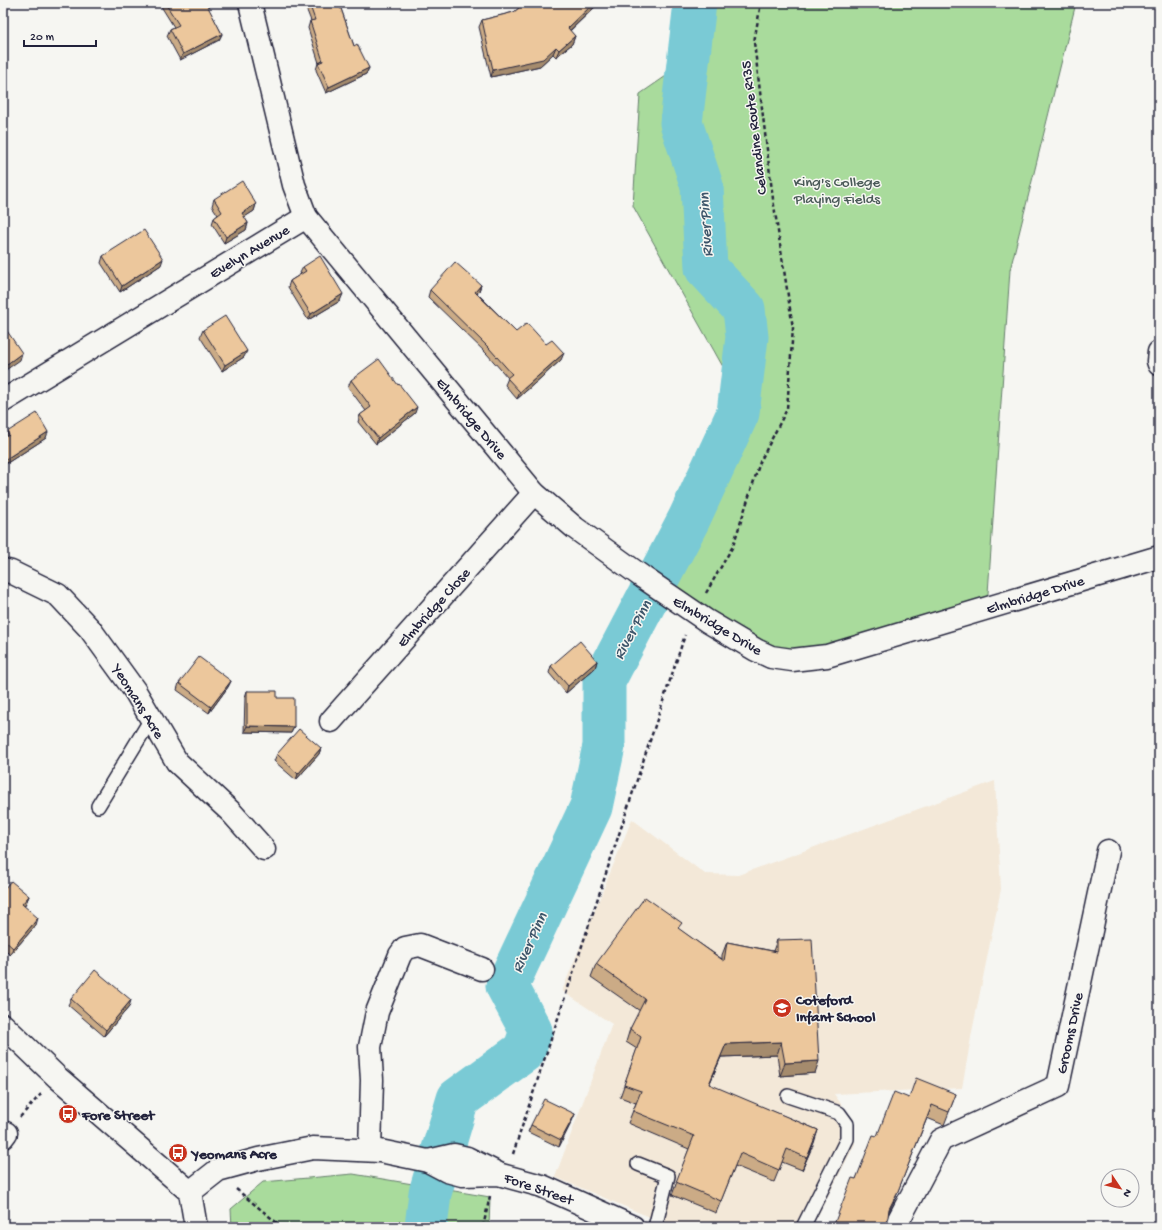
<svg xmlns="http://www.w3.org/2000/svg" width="1162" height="1230" font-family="'Gochi Hand',sans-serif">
  <rect width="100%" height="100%" fill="#f6f6f2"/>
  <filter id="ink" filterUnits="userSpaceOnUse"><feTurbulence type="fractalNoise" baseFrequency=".025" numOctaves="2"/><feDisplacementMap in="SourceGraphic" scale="8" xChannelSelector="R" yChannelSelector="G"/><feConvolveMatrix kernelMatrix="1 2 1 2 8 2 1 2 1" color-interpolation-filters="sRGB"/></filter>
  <g filter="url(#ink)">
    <!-- built -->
    <polygon fill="#f3e8d8" points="995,781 1001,889 972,1032 962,1088 834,1094 851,1118 855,1144 812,1227 673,1227 555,1177 612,1024 562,991 632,819 705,874 738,875"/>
    <!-- green -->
    <g fill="#a9db9c" stroke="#667e6c">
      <polygon points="680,3 1076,3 1010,270 987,608 792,660 665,593 755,424 633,206 640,94 669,74"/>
      <polygon points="353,1174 490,1197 489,1227 232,1227 231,1209 263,1182"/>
    </g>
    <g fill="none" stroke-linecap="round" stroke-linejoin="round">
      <!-- river -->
      <polyline stroke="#7acad5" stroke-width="43" points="426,1227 430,1193 458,1099 524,1051 531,1031 507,986 591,807 604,746 604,681 689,519 738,413 747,337 744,309 706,268 702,186 681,123 695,3"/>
      <defs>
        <g id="service">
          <polyline points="98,806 151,719"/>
          <polyline points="788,1096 839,1113 847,1124 847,1139 803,1227"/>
          <polyline points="638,1164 668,1176 655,1227"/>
        </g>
        <g id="minor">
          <polyline points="250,3 294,185 306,217 534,493 575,528 644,578 707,621 756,650 771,657 792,660 827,656 1159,557"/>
          <polyline points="1159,352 1158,361 1159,364"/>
          <polyline points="3,401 306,217"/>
          <polyline points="3,570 11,572 58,595 90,629 135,691 177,762 231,812 264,849"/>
          <polyline points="331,721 534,493"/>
          <polyline points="3,1137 6,1133"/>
          <polyline points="370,1150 372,1080 370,1047 377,1012 400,955 405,948 420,945 482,969"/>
          <polyline points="428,1161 454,1155 467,1158 497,1173"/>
          <polyline points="190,1192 218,1170 258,1159 313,1148 380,1151 428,1161 447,1171 462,1175 498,1174 542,1186 633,1227"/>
          <polyline points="895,1227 941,1140 1058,1086 1108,851"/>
        </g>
        <polyline id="secondary" points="3,1025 57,1077 190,1192 196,1227"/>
      </defs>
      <!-- service casing -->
      <use href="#service" stroke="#22223b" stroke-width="16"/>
      <!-- minor casing -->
      <use href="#minor" stroke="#22223b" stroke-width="25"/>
      <!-- secondary casing -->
      <use href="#secondary" stroke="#22223b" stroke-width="25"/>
      <!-- path -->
      <g stroke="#22223b" stroke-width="2.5" stroke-dasharray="4 3" stroke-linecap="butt">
        <polyline points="706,593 733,546 760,462 787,409 793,328 773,199 754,42 761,3"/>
        <polyline points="20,1117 41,1094"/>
        <polyline points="513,1154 685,635"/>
        <polyline points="236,1189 282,1227"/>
        <polyline points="483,1227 490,1196"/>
      </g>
      <!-- service -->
      <use href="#service" stroke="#f6f6f2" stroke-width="13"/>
      <!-- minor -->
      <use href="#minor" stroke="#f6f6f2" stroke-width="22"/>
      <!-- secondary -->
      <use href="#secondary" stroke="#f6f6f2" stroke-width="22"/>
    </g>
    <!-- wall -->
    <g fill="#cbab86" stroke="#22223b">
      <polygon points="159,3 208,3 206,4 222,34 219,40 180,60 167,36 170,29 174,27"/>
      <polygon points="304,3 339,3 354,46 369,68 366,74 326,93 316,70 318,63 319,63 308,28 310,21 311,21"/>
      <polygon points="525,3 599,3 570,31 575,36 572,44 556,57 553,54 540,66 491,77 479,27 482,20 514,12"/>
      <polygon points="214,199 256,204 254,211 244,217 248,223 246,230 224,243 212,224 214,218 218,215 212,206"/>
      <polygon points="103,256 161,265 120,292 101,263"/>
      <polygon points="303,267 340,301 308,320 288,287 290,281 301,274 300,273"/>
      <polygon points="481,285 479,291 477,293 516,332 546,344 561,360 517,399 505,385 508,378 487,354 428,297 430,290"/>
      <polygon points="203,330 244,357 222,371 200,337"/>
      <polygon points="351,380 415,413 376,444 358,422 360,415 366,411 348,387"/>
      <polygon points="7,432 46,438 4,465 3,465 3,438 5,437"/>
      <polygon points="597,661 595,668 566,693 549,673 551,666"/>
      <polygon points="231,681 228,687 209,713 177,690 179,683"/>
      <polygon points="247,691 277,698 294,727 291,733 244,732 245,697"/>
      <polygon points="321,748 319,754 296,780 274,761 277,754"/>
      <polygon points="3,890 29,896 26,903 24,906 36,925 10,955 3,948"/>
      <polygon points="680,930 722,959 722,955 727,942 773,951 777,940 815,1073 780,1076 777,1055 721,1057 709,1085 818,1130 802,1170 782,1162 774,1182 735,1166 716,1213 672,1195 689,1149 628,1123 636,1103 620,1097 637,1049 626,1042 630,1029 640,1011 591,977 596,964"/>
      <polygon points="71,999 129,1007 104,1036 68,1005"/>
      <polygon points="956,1094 944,1125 927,1118 893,1203 856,1179 877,1136 909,1098"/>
      <polygon points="575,1114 572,1121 559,1147 528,1132 531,1125"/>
    </g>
    <!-- shaded-wall -->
    <g fill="#a58b6d" stroke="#22223b">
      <polygon points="594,3 599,3 565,35 568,28"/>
      <polygon points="222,34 219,40 180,60 183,54"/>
      <polygon points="575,36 572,44 556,57 559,50"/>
      <polygon points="556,47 553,54 540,66 491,77 493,70"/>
      <polygon points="369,68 366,74 326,93 329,87"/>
      <polygon points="256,204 254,211 240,220 242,213"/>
      <polygon points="248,223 246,230 224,243 226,237"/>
      <polygon points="163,259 161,265 120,292 122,286"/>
      <polygon points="481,285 479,291 473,298 475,292"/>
      <polygon points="343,294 340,301 308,320 311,314"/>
      <polygon points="247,351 244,357 222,371 225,365"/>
      <polygon points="22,353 20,360 3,372 3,367"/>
      <polygon points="564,353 561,360 517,399 520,392"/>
      <polygon points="417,407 415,413 376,444 378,438"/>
      <polygon points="48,432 46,438 4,465 6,459"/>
      <polygon points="597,661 595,668 566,693 568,686"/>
      <polygon points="231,681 228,687 209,713 211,707"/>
      <polygon points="247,726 294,727 291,733 244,732"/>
      <polygon points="321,748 319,754 296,780 298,774"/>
      <polygon points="29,896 26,903 20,911 22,904"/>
      <polygon points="38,918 36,925 10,955 13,948"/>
      <polygon points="131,1000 129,1007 104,1036 106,1030"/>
      <polygon points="781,1042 777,1055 721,1057 704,1097 709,1084 726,1044"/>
      <polygon points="819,1061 815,1073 780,1076 785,1063"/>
      <polygon points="932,1105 893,1203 884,1221 889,1209"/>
      <polygon points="575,1114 572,1121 559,1147 561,1140"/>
      <polygon points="818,1130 814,1143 802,1170 807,1158"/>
    </g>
    <!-- building -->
    <g fill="#ecc79c" stroke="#22223b">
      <polygon points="165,3 206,3 222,34 183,54 170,29 179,25"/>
      <polygon points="309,3 339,3 354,46 357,44 369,68 329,87 318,63 323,61 310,21 315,20"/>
      <polygon points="525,3 594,3 568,28 575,36 559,50 556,47 543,59 493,70 482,20 514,12"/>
      <polygon points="242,181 256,204 242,213 248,223 226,237 214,218 222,212 214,199"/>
      <polygon points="144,230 163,259 122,286 103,256"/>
      <polygon points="320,256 343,294 311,314 290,281 306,271 303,267"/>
      <polygon points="455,262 481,285 475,292 516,332 527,323 546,344 552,340 564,353 520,392 507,378 512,374 489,348 430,290"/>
      <polygon points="225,316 247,351 225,365 203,330"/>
      <polygon points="3,325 22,353 3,367"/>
      <polygon points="379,359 398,385 399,384 417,407 378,438 360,415 371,407 351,380"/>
      <polygon points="37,413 48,432 6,459 3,454 3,438 9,435 7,432"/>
      <polygon points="580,641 597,661 568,686 551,666"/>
      <polygon points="199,657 231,681 211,707 179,683"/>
      <polygon points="247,691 277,691 277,698 294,698 294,727 247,726"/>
      <polygon points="299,729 321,748 298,774 277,754"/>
      <polygon points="11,881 29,896 22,904 38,918 13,948 3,939 3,890"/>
      <polygon points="645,897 682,923 678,928 724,961 727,942 777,952 777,940 812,939 819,1061 785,1063 781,1042 726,1044 709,1084 818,1130 807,1158 787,1149 779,1170 740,1153 721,1201 676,1182 694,1136 633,1111 641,1091 624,1085 641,1037 630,1029 645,999 596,964"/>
      <polygon points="95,970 131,1000 106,1030 71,999"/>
      <polygon points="916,1078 956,1094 949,1112 932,1105 898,1191 889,1209 888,1217 884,1227 833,1227 852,1178 856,1179 873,1135 877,1136 894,1092 909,1098"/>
      <polygon points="544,1099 575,1114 561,1140 531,1125"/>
    </g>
  </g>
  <!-- icons -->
  <defs>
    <symbol id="school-disc" viewBox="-11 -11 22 22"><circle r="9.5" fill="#c8321e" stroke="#f6f6f2"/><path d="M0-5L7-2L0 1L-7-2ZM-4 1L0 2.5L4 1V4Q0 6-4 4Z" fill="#fff"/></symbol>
    <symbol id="bus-disc" viewBox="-11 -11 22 22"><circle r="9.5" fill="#c8321e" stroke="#f6f6f2"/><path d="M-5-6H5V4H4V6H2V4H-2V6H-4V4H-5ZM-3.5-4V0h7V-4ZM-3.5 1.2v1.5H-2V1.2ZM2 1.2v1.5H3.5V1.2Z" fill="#fff"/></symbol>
  </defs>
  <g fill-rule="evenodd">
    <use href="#school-disc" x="771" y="997" width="22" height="22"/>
    <use href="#bus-disc" x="57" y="1103" width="22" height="22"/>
    <use href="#bus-disc" x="167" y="1142" width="22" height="22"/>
  </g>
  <g text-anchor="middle" stroke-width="3" stroke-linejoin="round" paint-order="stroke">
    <!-- street labels -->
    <g font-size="15" fill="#22223b" stroke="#f6f6f2">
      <text transform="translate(753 128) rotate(-97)" y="5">Celandine Route R135</text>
      <text transform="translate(249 251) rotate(-31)" y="5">Evelyn Avenue</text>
      <text transform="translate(472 418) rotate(50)" y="5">Elmbridge Drive</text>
      <text transform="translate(1035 594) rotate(-17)" y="5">Elmbridge Drive</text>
      <text transform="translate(433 607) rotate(-48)" y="5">Elmbridge Close</text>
      <text transform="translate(718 625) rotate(31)" y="5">Elmbridge Drive</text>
      <text transform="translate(139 701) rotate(58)" y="5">Yeomans Acre</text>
      <text transform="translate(1069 1033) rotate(-78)" y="5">Grooms Drive</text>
      <text transform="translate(539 1188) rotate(19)" y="5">Fore Street</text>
    </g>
    <!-- park labels -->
    <g font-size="15" fill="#4a5a58" stroke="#f6f6f2">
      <text x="837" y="186">King's College<tspan x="837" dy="17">Playing Fields</tspan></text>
    </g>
    <!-- poi labels -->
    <g font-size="15" font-weight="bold" fill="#22223b" stroke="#f6f6f2" text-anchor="start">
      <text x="796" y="1004">Coteford<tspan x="796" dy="17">Infant School</tspan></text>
      <text x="82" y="1119">Fore Street</text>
      <text x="192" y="1158">Yeomans Acre</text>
    </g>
    <!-- water labels -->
    <g font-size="16" font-style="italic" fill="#3c5469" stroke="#f6f6f2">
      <text transform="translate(704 225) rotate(-93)" y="6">River Pinn</text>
      <text transform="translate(631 629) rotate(-62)" y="6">River Pinn</text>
      <text transform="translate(528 942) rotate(-65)" y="6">River Pinn</text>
    </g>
  </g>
  <!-- margin -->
  <rect width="1162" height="1230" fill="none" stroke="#f6f6f2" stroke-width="16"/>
  <rect x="8" y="8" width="1146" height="1214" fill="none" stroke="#22223b" stroke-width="1.5" filter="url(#ink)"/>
  <!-- north arrow -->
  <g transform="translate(1120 1188) rotate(125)"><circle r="19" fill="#f6f6f2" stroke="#a1a1a9"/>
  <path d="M0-3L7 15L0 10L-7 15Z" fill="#c8321e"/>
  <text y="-6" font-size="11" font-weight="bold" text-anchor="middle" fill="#22223b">N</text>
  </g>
  <!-- scale -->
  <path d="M24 40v6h72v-6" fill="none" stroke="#22223b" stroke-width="2"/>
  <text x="30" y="40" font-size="12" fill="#22223b" stroke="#f6f6f2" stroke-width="3" paint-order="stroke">20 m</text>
</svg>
